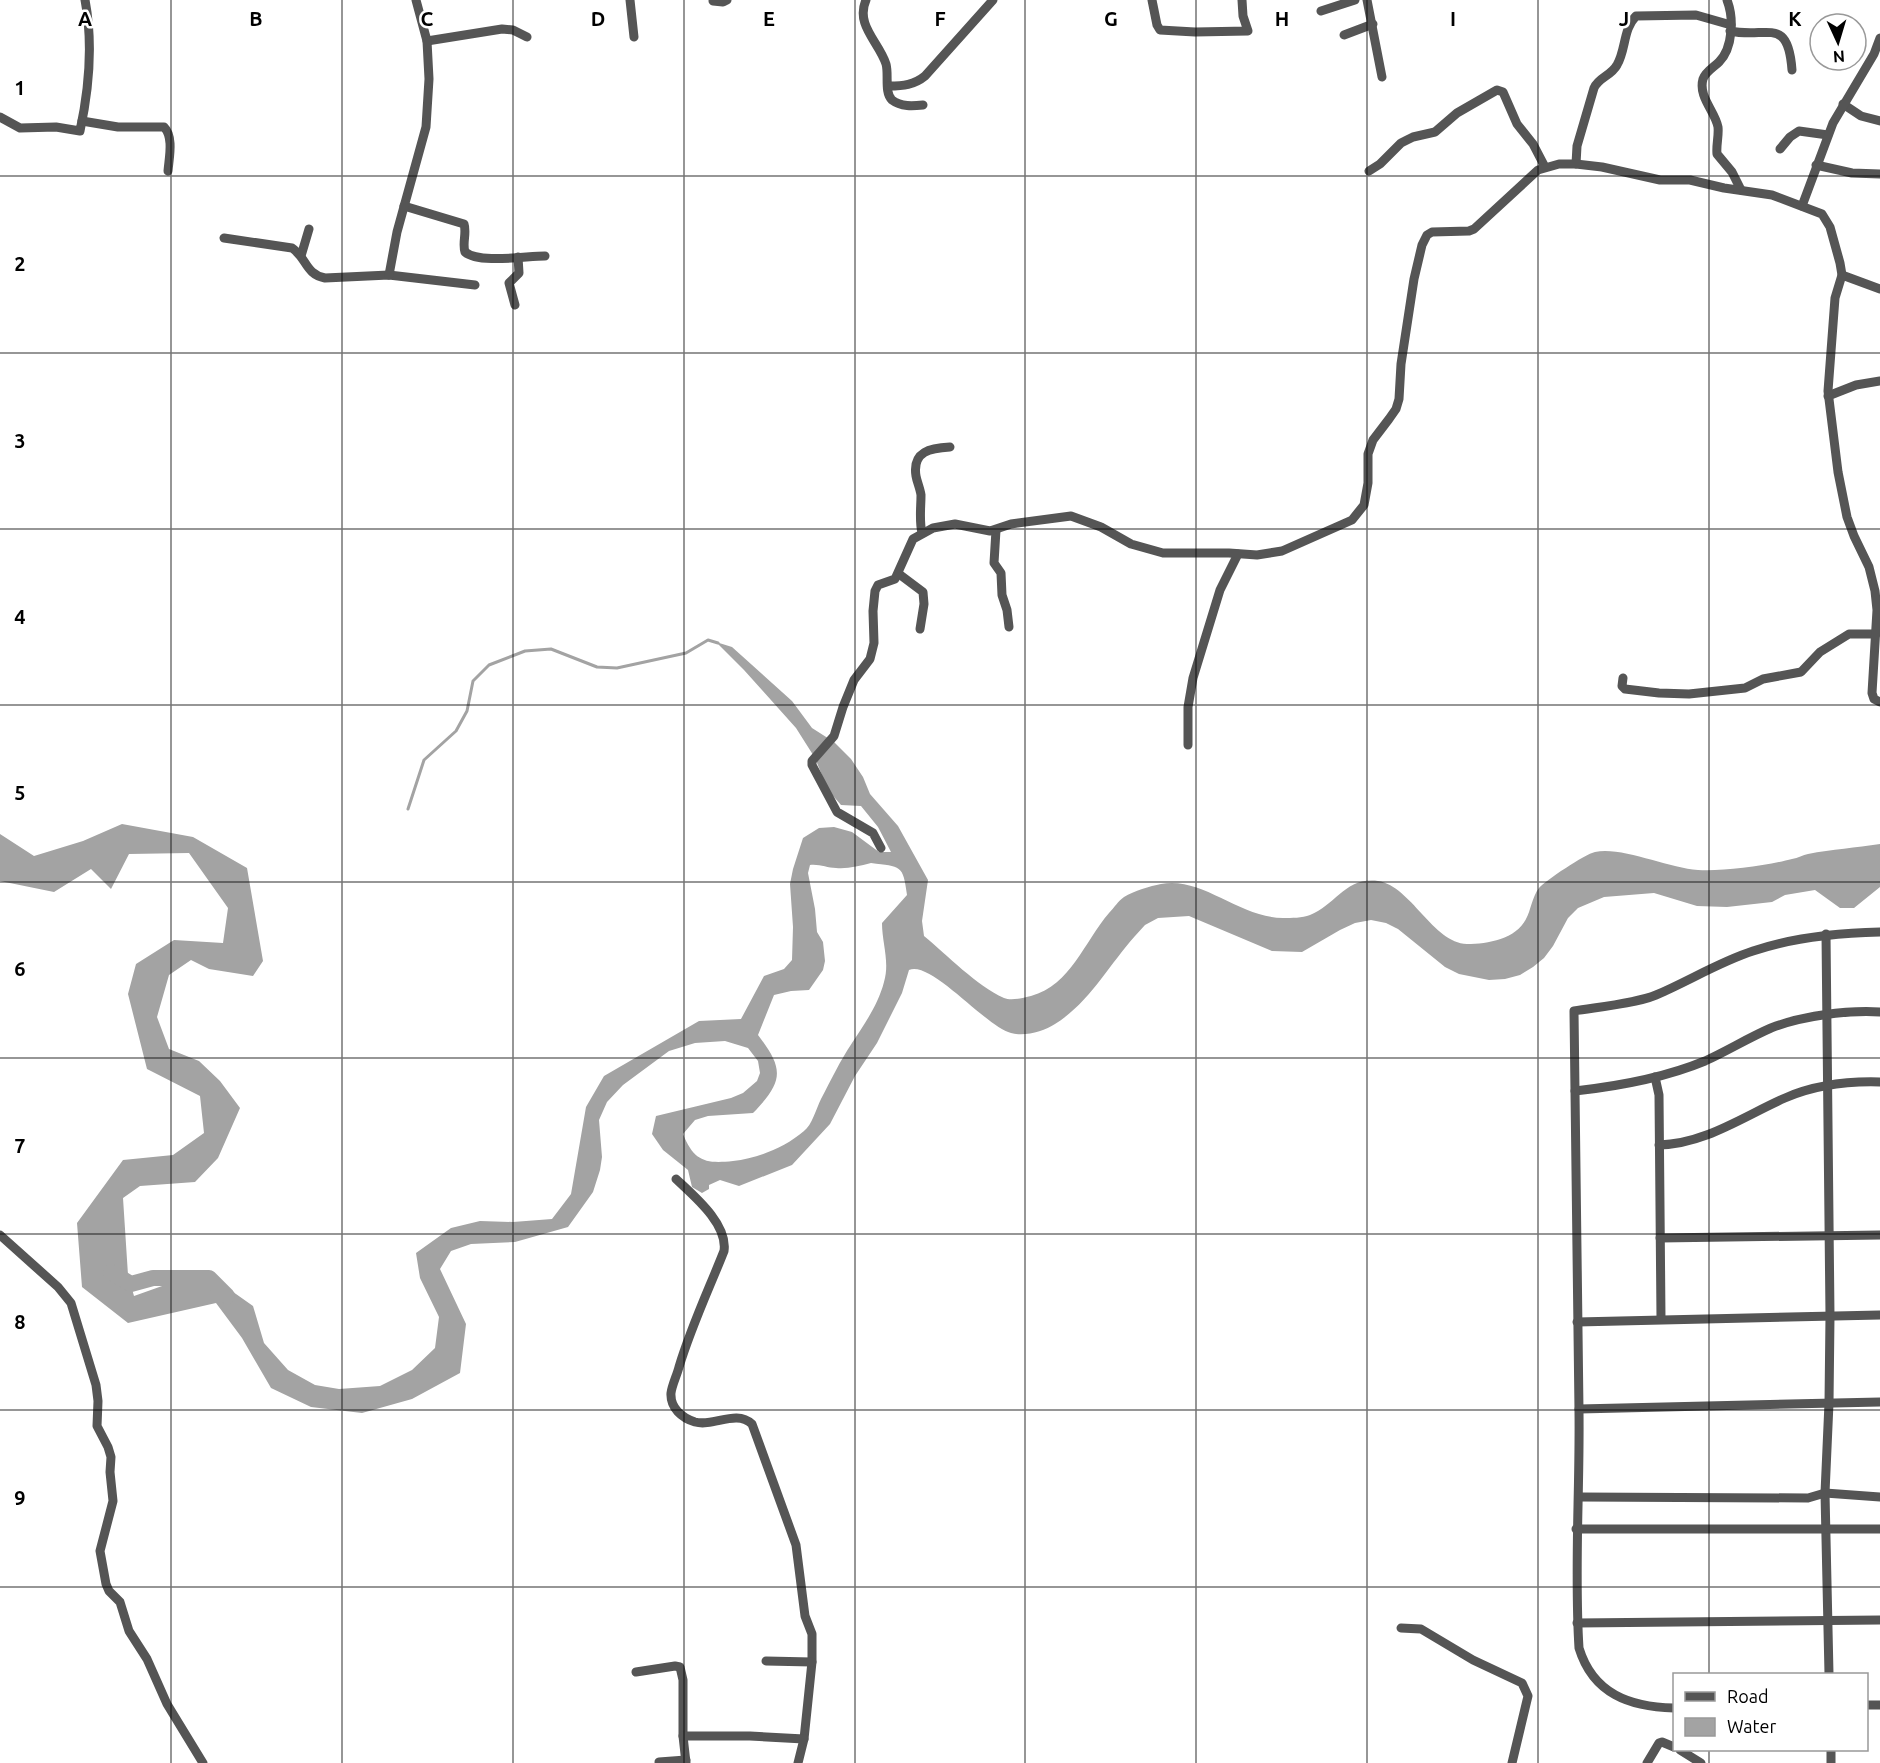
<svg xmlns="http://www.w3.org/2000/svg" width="1880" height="1763" font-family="Ubuntu,sans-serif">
  <rect width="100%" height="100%" fill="#fff"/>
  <!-- water -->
  <path fill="#a3a3a3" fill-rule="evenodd" d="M716,642l16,5 60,54 20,27 22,14 17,17 12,18 7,17 28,32 30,54 -6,41 2,15c24,20 52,49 80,62 7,3 19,0 27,-2 40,-11 53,-54 78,-83 5,-5 9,-12 15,-16 10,-6 26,-11 37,-13 41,-8 79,34 122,34 9,0 19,0 27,-3 26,-10 35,-38 68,-34 33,5 55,62 89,63 21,0 49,-5 59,-25 5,-9 6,-22 13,-31 6,-7 46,-34 56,-36 26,-6 73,16 103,18 22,2 72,-5 94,-11 6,-1 11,-4 16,-5 24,-5 48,-6 72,-10v43l-26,21h-14l-25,-18 -30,5 -13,7 -45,5 -30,-1 -43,-13 -50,4 -26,11 -10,10 -15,28 -9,12 -11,9 -13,8 -15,4 -16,1 -30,-6 -14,-7 -47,-38 -12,-6 -15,-3 -16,3 -15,7 -38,22 -30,-1 -83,-35 -31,2 -13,7 -10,11c-26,29 -46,67 -80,88 -11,7 -30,13 -44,9 -26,-7 -80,-73 -102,-63l-7,23 -25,50 -22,33 -25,48 -38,41 -53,21 -19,-6 -11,5v4l-7,4 -10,-6 -4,-17 -25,-20 -11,-16 4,-18 75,-18 12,-5 14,-12 3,-8 -2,-12 -10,-13 -23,-7 -30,2 -26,8 -46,34 -16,17 -8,18 3,37 -2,13 -7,22 -25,35 -53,15 -44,2 -20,7 -11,18 26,55 -6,49 -48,26 -50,14 -51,-6 -40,-19 -29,-50 -26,-35 -88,20 -46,-36 -5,-64 46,-63 50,-5 31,-22 -4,-37 -53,-27 -19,-75 8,-30 38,-24 49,3 5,-35 -39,-55 -60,1 -18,35 -20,-20 -37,23 -54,-11v-47l34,22 49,-15 39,-17 71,13 54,31 16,93 -10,15 -44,-7 -18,-9 -22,15 -12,42 12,32 30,12 21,20 20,27 -22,50 -23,24 -55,4 -17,12 5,77 6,21 45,-16 40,2 34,24 11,37 24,27 27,15 24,4 41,-3 32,-16 23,-22 4,-31 -19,-39 -4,-25 35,-25 29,-7 33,1 39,-3 19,-25 15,-87 18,-31 95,-55 42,-2 23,-43 20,-7 8,-9 1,-33 -3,-43 3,-15 10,-31 16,-10 15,-1 18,5 27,20h12l-13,-25 -17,-21 -20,-1 -13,-15 -13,-32 -19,-30 -52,-58zM871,863c30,4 32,1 36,32l-25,28c0,20 8,39 2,59 -6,23 -19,41 -32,61 -12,18 -21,37 -31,56 -5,10 -9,26 -17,32 -20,17 -46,27 -71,30 -28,3 -39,0 -50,-27l12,-14 13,-4 45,-3c31,-32 31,-44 5,-78l16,-40 17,-4 18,-1 14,-20 2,-9 -2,-19 -6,-10 -2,-23 -7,-36 2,-8c10,-1 17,3 26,3 12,1 23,-2 35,-5z"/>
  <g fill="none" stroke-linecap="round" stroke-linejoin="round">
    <!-- stream -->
    <polyline stroke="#a3a3a3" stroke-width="3" points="408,809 424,760 456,731 467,711 473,681 489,665 525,651 551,649 597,667 617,668 686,653 708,640 718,643"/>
    <!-- river -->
    <polyline stroke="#a3a3a3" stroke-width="16" points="111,1272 131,1284 153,1278 209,1278 227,1296"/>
    <!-- minor -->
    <g stroke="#555" stroke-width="9">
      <polyline points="630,0 634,37"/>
      <path d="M866,0c-11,25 13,42 20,64 3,10 -2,29 6,36 9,7 21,6 31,5"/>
      <polyline points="1152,0 1157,25 1160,30 1195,32 1248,31 1243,16 1242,0"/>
      <polyline points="1367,0 1382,77"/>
      <path d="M1727,0c7,18 6,48 -8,62 -5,5 -14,10 -16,17 -5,18 12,32 15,48 1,9 -2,18 -1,27l15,18 9,18"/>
      <polyline points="713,1 723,2 727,0"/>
      <polyline points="1321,11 1355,0"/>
      <path d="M1730,31c37,8 58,-16 62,39"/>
      <polyline points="1344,35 1373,24"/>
      <polyline points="427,41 502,29 513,30 527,37"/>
      <path d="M889,86c14,0 25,-1 36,-10l68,-76"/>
      <polyline points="1843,104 1861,116 1880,121"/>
      <path d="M0,117l20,11 36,-1 24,4c9,-42 13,-89 5,-131"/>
      <path d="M82,121l36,6h46c10,10 5,31 4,44"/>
      <polyline points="1780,149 1790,137 1799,131 1828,135"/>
      <path d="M1576,164l1,-18 17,-58c5,-11 17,-12 23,-23 9,-15 6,-36 19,-49l60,-1 35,10"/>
      <polyline points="1816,165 1852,173 1880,174"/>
      <polyline points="1369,171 1380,164 1401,143 1413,137 1435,132 1457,113 1497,90 1503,92 1517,124 1533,144 1545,167"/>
      <path d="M404,206l60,18c3,9 -2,19 1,28 14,12 61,4 80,4"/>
      <polyline points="1802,206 1833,123 1874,54 1880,38"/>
      <path d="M224,238l68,10c15,10 13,26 33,30l64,-3 86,10"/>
      <polyline points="301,256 309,229"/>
      <polyline points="389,275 397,232 426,127 429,79 427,41 416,0"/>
      <polyline points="1842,275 1880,289"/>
      <polyline points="515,305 509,283 519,273 518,257"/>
      <polyline points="1828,396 1856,385 1880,381"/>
      <polyline points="996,530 994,563 1001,573 1002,595 1007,610 1009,627"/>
      <path d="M922,533c-3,-13 -1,-25 -1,-38 -1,-7 -4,-13 -5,-19 -4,-25 15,-28 34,-29"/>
      <polyline points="899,574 923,592 924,604 920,629"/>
      <polyline points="1623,678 1622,686 1625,689 1659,693 1689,694 1745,688 1763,679 1801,672 1820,652 1849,634 1876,634"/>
      <polyline points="1188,745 1188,707 1193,678 1220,590 1238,554"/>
      <polyline points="881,848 873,833 837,812 812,765 812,761 834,736 843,707 854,680 870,659 874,643 873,611 875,591 878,585 895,579 913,539 933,528 955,524 990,531 1011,524 1071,516 1101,527 1131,544 1163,553 1229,553 1257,555 1282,551 1352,520 1364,505 1368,483 1368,454 1373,440 1389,419 1396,409 1399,399 1401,364 1414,279 1422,245 1427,235 1432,232 1469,231 1474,229 1538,170 1559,164 1576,164 1602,167 1660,180 1690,180 1724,188 1772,195 1822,214 1830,227 1840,263 1842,275 1835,298 1828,391 1838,472 1847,517 1854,536 1869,567 1875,591 1877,610 1872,693 1874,699 1880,702"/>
      <polyline points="1826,934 1830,1316 1829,1403 1825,1493 1829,1674"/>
      <polyline points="1655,1077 1659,1095 1661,1318"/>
      <path d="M1575,1091c45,-5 89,-13 130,-30 22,-10 43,-23 66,-33 30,-12 76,-18 109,-16"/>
      <path d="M1659,1145c46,-1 85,-29 126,-47 30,-13 62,-17 95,-16"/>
      <path d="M676,1179c18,17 52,45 48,72 -15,38 -33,76 -45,116 -2,8 -7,18 -8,26 -1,15 11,25 24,29 19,5 41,-13 57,2l44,121 9,71 7,18v28l-8,77 -6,24"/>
      <polyline points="0,1235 58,1287 71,1303 96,1385 98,1401 97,1426 108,1447 111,1457 110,1472 113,1501 100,1551 106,1584 109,1591 120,1602 129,1631 147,1659 167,1704 203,1763"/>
      <polyline points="1660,1238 1880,1235"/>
      <polyline points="1577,1322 1880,1315"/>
      <polyline points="1579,1409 1880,1402"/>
      <polyline points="1579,1497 1808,1498 1825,1493 1880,1497"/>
      <polyline points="1576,1529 1880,1529"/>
      <polyline points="1577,1623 1880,1620"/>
      <polyline points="1401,1628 1421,1629 1473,1660 1522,1683 1528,1696 1512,1763"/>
      <polyline points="766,1661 812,1662"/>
      <polyline points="636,1672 675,1666 680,1667 683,1680 683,1736 686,1763"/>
      <polyline points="1866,1705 1880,1705"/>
      <path d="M1674,1708c-44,-1 -81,-14 -95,-60 -5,-79 1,-157 0,-236 -1,-134 -3,-268 -5,-401 24,-4 60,-7 82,-16 33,-14 63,-33 97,-44 41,-14 83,-18 127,-19"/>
      <polyline points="683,1736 750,1736 804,1739"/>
      <polyline points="1680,1750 1701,1763"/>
      <polyline points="1831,1750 1831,1763"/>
      <polyline points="659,1762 686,1760"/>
      <polyline points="1647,1763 1659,1743 1662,1742 1674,1747"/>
    </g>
  </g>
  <!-- grid -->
  <path fill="none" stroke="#000" stroke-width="1.5" stroke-opacity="0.55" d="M171,0v1763M342,0v1763M513,0v1763M684,0v1763M855,0v1763M1025,0v1763M1196,0v1763M1367,0v1763M1538,0v1763M1709,0v1674M0,176h1880M0,353h1880M0,529h1880M0,705h1880M0,882h1880M0,1058h1880M0,1234h1880M0,1410h1880M0,1587h1880M1709,1750v13"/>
  <g font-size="20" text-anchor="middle" font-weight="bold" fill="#000" stroke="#fff" stroke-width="5" stroke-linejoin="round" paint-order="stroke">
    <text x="85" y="26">A</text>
    <text x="256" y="26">B</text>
    <text x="427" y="26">C</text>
    <text x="598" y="26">D</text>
    <text x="769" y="26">E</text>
    <text x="940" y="26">F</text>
    <text x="1111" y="26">G</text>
    <text x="1282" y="26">H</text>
    <text x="1453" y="26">I</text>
    <text x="1624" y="26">J</text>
    <text x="1795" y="26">K</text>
    <text x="20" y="95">1</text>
    <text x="20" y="271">2</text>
    <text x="20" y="448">3</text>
    <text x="20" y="624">4</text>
    <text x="20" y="800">5</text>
    <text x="20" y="976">6</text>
    <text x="20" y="1153">7</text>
    <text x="20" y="1329">8</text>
    <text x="20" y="1505">9</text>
  </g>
  <!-- legend -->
  <rect x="1673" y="1673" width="195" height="78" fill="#ffffff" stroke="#999999" stroke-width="1.5"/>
  <rect x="1685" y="1692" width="30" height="9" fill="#555555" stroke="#999999" stroke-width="1.5"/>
  <text x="1727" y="1703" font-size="18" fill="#000000">Road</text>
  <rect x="1685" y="1718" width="30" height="18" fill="#a3a3a3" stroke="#999999" stroke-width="1.5"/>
  <text x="1727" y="1733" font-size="18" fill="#000000">Water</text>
  <!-- north arrow -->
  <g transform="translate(1838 42) rotate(176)"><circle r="28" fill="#ffffff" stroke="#999999" stroke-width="1.5"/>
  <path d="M0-4.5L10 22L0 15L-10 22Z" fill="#000000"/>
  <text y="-9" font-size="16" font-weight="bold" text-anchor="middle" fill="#000000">N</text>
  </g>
</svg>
